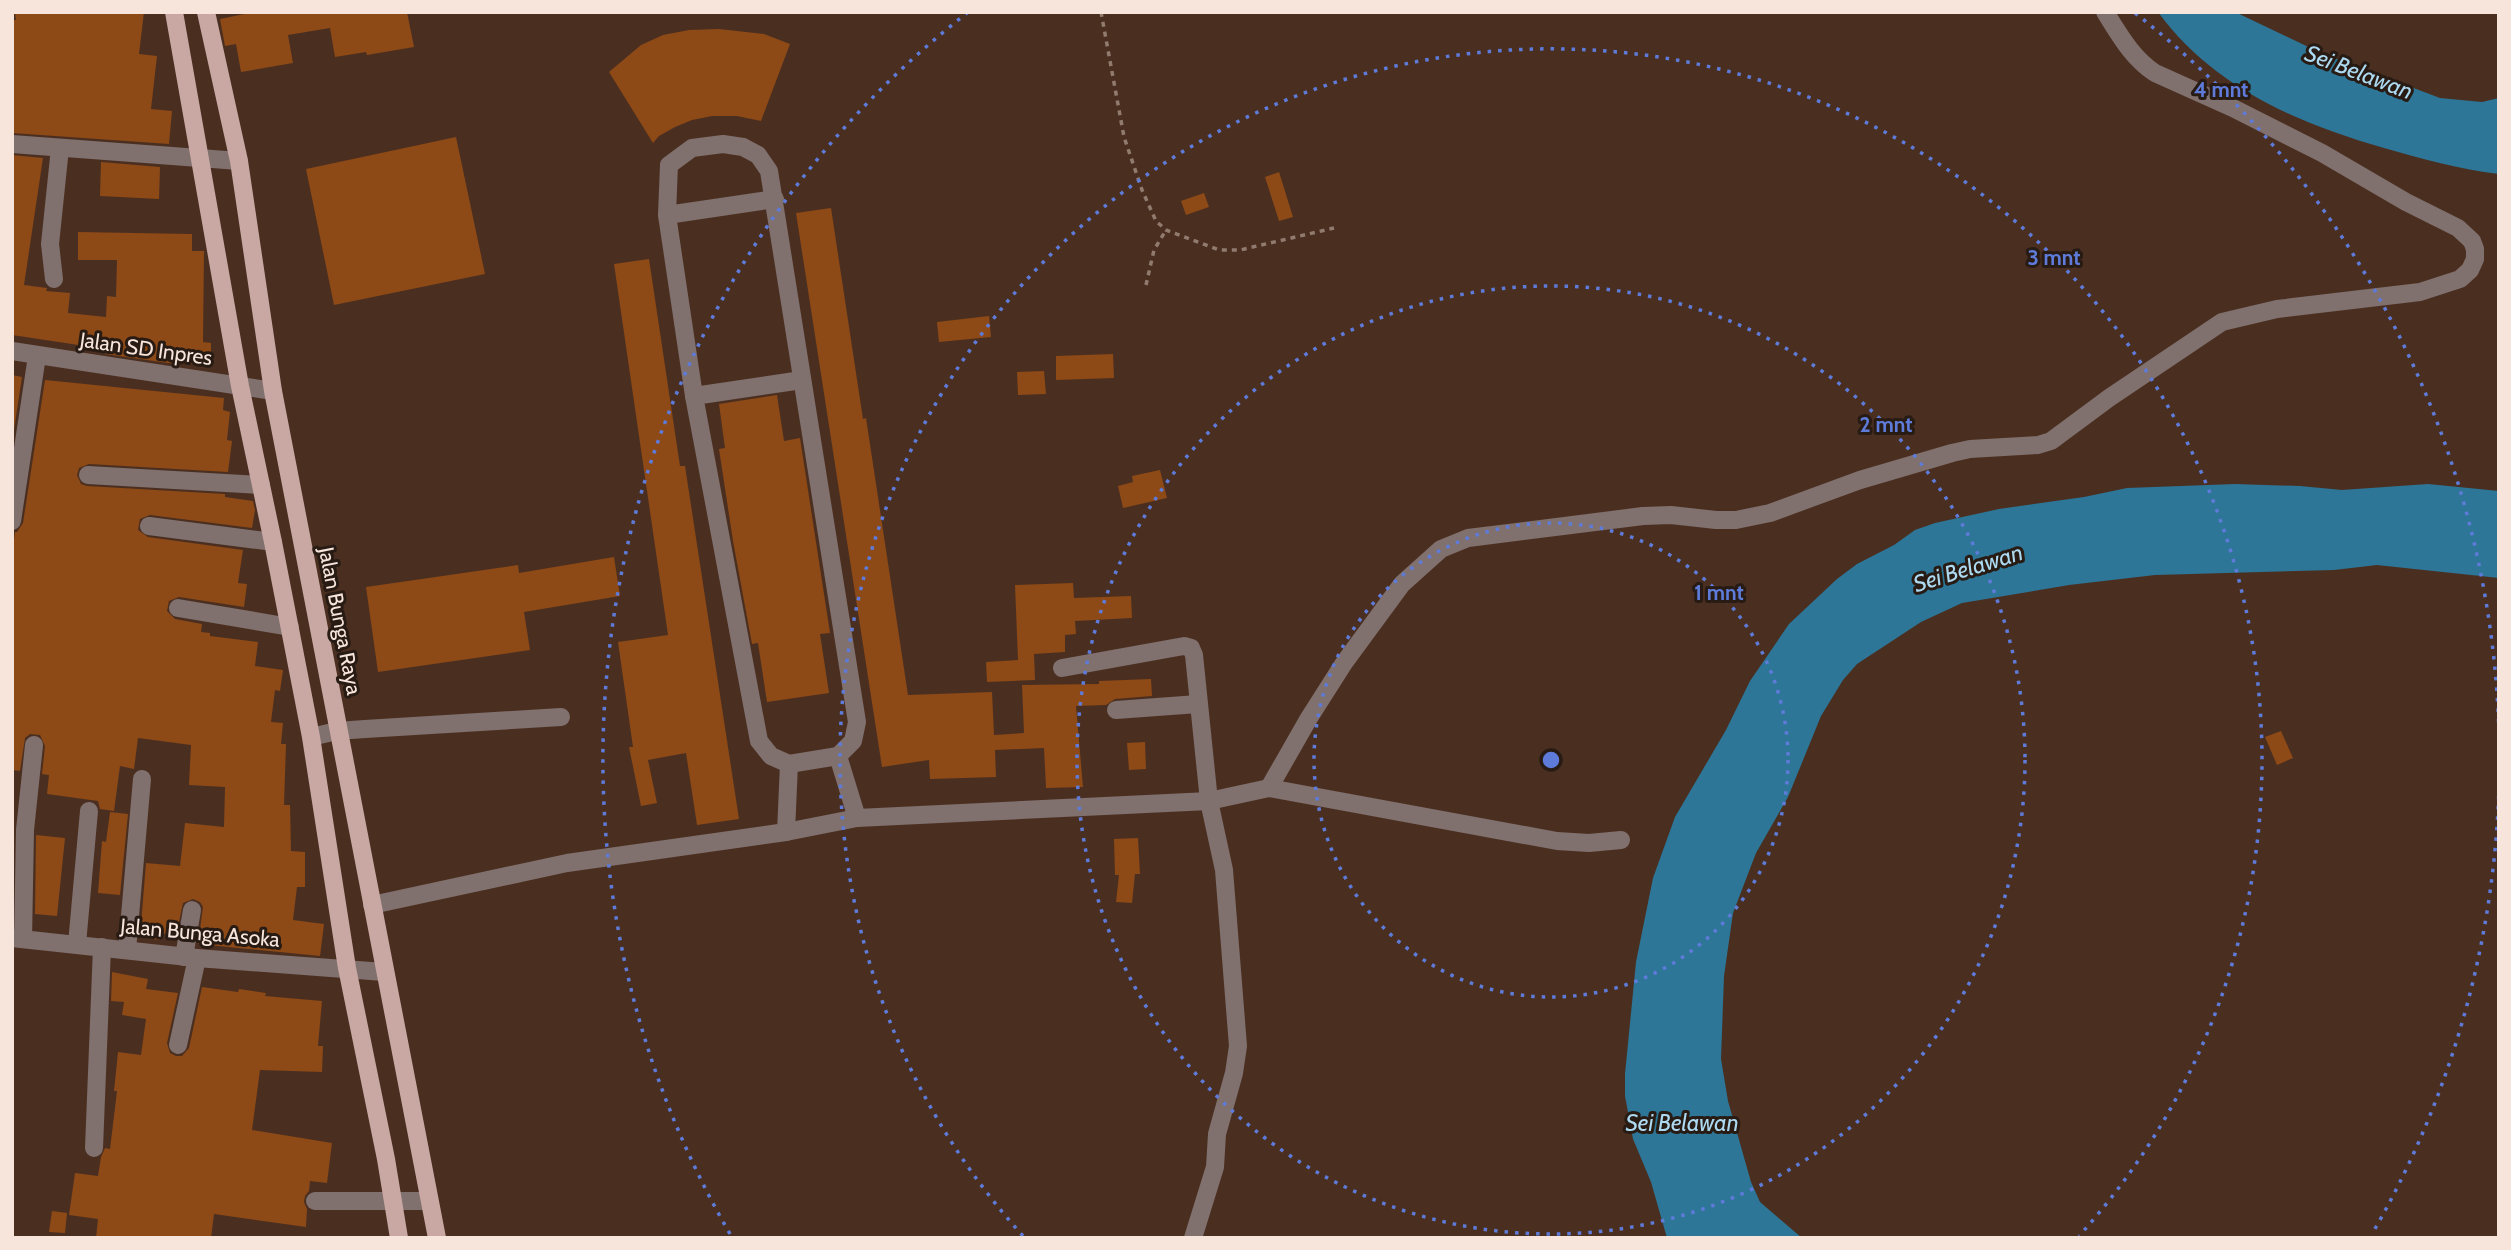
<svg xmlns="http://www.w3.org/2000/svg" width="2511" height="1250" font-family="Cabin,sans-serif">
  <rect width="100%" height="100%" fill="#4a2f21"/>
  <!-- water -->
  <g fill="#2d7697">
    <path d="M2158,12h77l86,41 119,45 42,4 17,-4v76c-40,-5 -77,-15 -115,-26 -87,-25 -171,-61 -226,-136z"/>
    <polygon points="2235,484 2300,486 2342,490 2428,484 2499,491 2499,578 2377,565 2334,570 2155,575 2069,585 1962,603 1921,622 1857,664 1843,680 1821,716 1788,797 1756,853 1733,913 1724,976 1721,1059 1728,1101 1751,1182 1760,1202 1802,1238 1667,1238 1651,1182 1633,1139 1625,1096 1625,1074 1636,962 1653,878 1675,817 1726,730 1750,681 1789,624 1837,579 1857,564 1894,545 1915,530 1935,523 1999,509 2084,497 2127,488"/>
  </g>
  <!-- building -->
  <g fill="#8d4916">
    <polygon points="15,12 144,12 139,54 157,56 151,109 172,111 169,144 12,133 12,20 16,20"/>
    <polygon points="254,12 407,12 414,47 367,55 366,52 335,57 330,28 288,35 293,63 241,72 236,44 225,46 220,19"/>
    <polygon points="719,29 764,34 790,44 761,121 737,116 712,116 692,120 675,127 659,136 653,143 609,72 641,45 663,35 689,30"/>
    <polygon points="456,137 485,274 334,305 306,169"/>
    <polygon points="12,155 43,158 24,285 47,288 46,291 70,293 68,313 106,317 107,296 116,297 117,260 78,260 78,232 192,234 192,251 204,251 203,342 211,343 211,365 168,363 105,354 105,349 12,335"/>
    <polygon points="101,162 160,167 159,199 100,196"/>
    <polygon points="1279,172 1293,217 1279,221 1265,177"/>
    <polygon points="1204,193 1209,207 1186,215 1181,201"/>
    <polygon points="831,208 863,419 866,418 908,695 992,692 994,735 1024,733 1022,685 1099,684 1099,681 1151,679 1152,696 1115,699 1106,705 1076,706 1083,787 1046,788 1044,748 995,750 996,777 930,779 929,760 882,767 796,213"/>
    <polygon points="649,259 680,466 685,466 739,819 697,825 686,753 648,760 657,803 641,806 629,747 633,747 618,642 668,635 614,264"/>
    <polygon points="989,316 991,337 939,342 937,322"/>
    <polygon points="1113,354 1114,378 1056,380 1056,356"/>
    <polygon points="1044,371 1046,394 1018,395 1017,372"/>
    <polygon points="12,375 22,377 12,443"/>
    <polygon points="45,380 224,398 223,410 230,412 227,440 232,441 228,472 89,464 79,468 77,475 81,484 87,486 225,494 225,497 253,501 255,510 252,528 150,515 140,519 138,530 148,537 243,550 238,583 247,584 244,607 179,597 169,601 167,611 175,619 202,624 201,632 210,633 210,636 258,642 255,666 283,670 280,691 275,690 271,722 283,723 281,744 286,744 284,805 290,805 291,851 305,852 305,887 297,887 293,920 324,924 320,956 198,944 203,907 200,902 193,899 183,903 176,936 161,933 160,940 140,937 146,863 180,866 185,823 224,827 225,787 189,785 191,745 138,738 134,769 120,766 114,811 100,809 98,801 47,794 49,775 42,774 45,746 40,735 30,734 25,738 20,771 12,770 12,555 15,532 17,532 23,523"/>
    <polygon points="777,395 784,441 800,438 830,633 820,634 829,693 767,702 758,643 752,644 733,541 719,449 725,448 719,404"/>
    <polygon points="1160,470 1167,498 1123,508 1118,486 1133,482 1132,476"/>
    <polygon points="614,557 620,596 524,612 530,650 378,672 366,587 518,565 519,573"/>
    <polygon points="1073,583 1074,598 1131,596 1132,618 1075,621 1076,634 1065,635 1065,652 1034,654 1035,680 987,682 986,662 1018,660 1015,585"/>
    <polygon points="2281,731 2293,758 2277,765 2265,737"/>
    <polygon points="1145,742 1146,769 1129,770 1127,743"/>
    <polygon points="110,812 128,814 120,895 98,893 102,841 106,842"/>
    <polygon points="36,835 65,838 57,916 35,914"/>
    <polygon points="1138,838 1140,874 1135,874 1132,903 1116,902 1119,875 1115,875 1114,839"/>
    <polygon points="112,972 148,979 146,989 178,993 167,1043 170,1053 176,1056 182,1056 189,1048 202,987 238,992 239,989 266,993 265,996 322,1001 318,1046 323,1046 322,1072 260,1070 252,1130 332,1143 327,1183 310,1181 309,1191 305,1196 304,1202 307,1209 306,1227 214,1214 211,1238 96,1238 98,1219 69,1215 75,1173 98,1176 101,1157 105,1148 110,1149 117,1091 114,1091 118,1052 141,1055 146,1019 122,1015 124,1002 111,1001"/>
    <polygon points="52,1211 67,1213 65,1233 49,1232"/>
  </g>
  <g fill="none" stroke-linecap="round" stroke-linejoin="round">
    <!-- path -->
    <g stroke="#917a6e" stroke-width="3.5" stroke-dasharray="5 5" stroke-linecap="butt">
      <polyline points="1101,12 1124,137 1142,190 1156,221 1166,230 1219,250 1240,250 1334,228"/>
      <polyline points="1146,285 1154,250 1166,230"/>
    </g>
    <!-- minor -->
    <g stroke="#80706e" stroke-width="18">
      <polyline points="12,144 239,161"/>
      <polyline points="667,215 775,199"/>
      <polyline points="54,279 50,244 60,148"/>
      <polyline points="12,351 273,391"/>
      <polyline points="694,396 802,380"/>
      <polyline points="88,475 261,485"/>
      <polyline points="12,521 37,356"/>
      <polyline points="149,526 273,542"/>
      <polyline points="178,608 290,627"/>
      <polyline points="1062,668 1184,646 1191,648 1194,655 1209,801 1224,870 1238,1046 1234,1073 1217,1134 1215,1167 1193,1238"/>
      <polyline points="1116,710 1198,704"/>
      <polyline points="311,737 337,731 365,729 561,717"/>
      <polyline points="789,764 838,756"/>
      <path d="M1269,788l40,-70 35,-55 58,-79 39,-35 27,-11 175,-22 28,-1 45,5h20l34,-7 90,-33 92,-27 18,-4 68,-4 13,-4 58,-43 113,-76 55,-13 143,-17 40,-13 10,-9 5,-11v-10l-3,-8 -14,-13 -52,-26 -84,-49 -89,-45 -78,-35c-23,-15 -36,-39 -50,-61"/>
      <polyline points="786,832 789,764 771,756 759,741 694,396 667,215 669,165 692,148 723,144 743,147 758,155 769,171 857,722 853,741 838,756 857,818"/>
      <polyline points="372,905 567,863 786,832 857,818 1209,801 1269,788 1557,841 1589,843 1621,840"/>
      <polyline points="12,938 197,958 384,972"/>
      <polyline points="23,939 25,830 34,745"/>
      <polyline points="77,944 89,811"/>
      <polyline points="127,950 142,779"/>
      <polyline points="184,957 192,910"/>
      <polyline points="178,1045 197,958"/>
      <polyline points="94,1148 102,947"/>
      <polyline points="315,1201 429,1201"/>
    </g>
    <!-- major -->
    <g stroke="#c9a8a4" stroke-width="18">
      <polyline points="174,12 240,386 273,542 311,737 347,968 386,1159 399,1238"/>
      <polyline points="206,12 239,161 273,391 437,1238"/>
    </g>
  </g>
  <!-- distance rings -->
  <g fill="none" stroke="#5e7bd9" stroke-width="3.5" stroke-dasharray="3.5 7">
    <circle cx="1551" cy="760" r="237"/>
    <circle cx="1551" cy="760" r="474"/>
    <path d="M1023 1236A711 711 0 1 1 2079 1236"/>
    <path d="M2499 785A948 948 0 0 1 2372 1234M730 1234A948 948 0 0 1 967 13M2135 13A948 948 0 0 1 2499 735"/>
  </g>
  <g text-anchor="middle" stroke-width="6" stroke-linejoin="round" paint-order="stroke">
    <!-- street labels -->
    <g font-size="21" fill="#f7e5dc" stroke="#271b14">
      <text transform="translate(146 349) rotate(8)" y="7">Jalan SD Inpres</text>
      <text transform="translate(340 621) rotate(79)" y="7">Jalan Bunga Raya</text>
      <text transform="translate(200 933) rotate(5)" y="7">Jalan Bunga Asoka</text>
    </g>
    <!-- water labels -->
    <g font-size="23" font-style="italic" fill="#add9f1" stroke="#271b14">
      <text transform="translate(2359 72) rotate(21)" y="8">Sei Belawan</text>
      <text transform="translate(1968 568) rotate(-17)" y="8">Sei Belawan</text>
      <text x="1682" y="1131">Sei Belawan</text>
    </g>
  </g>
  <circle cx="1551" cy="760" r="10" fill="#5e7bd9" stroke="#271b14" stroke-width="3.5"/>
  <g font-size="21" text-anchor="middle" font-weight="bold" fill="#5e7bd9" stroke="#271b14" stroke-width="6" stroke-linejoin="round" paint-order="stroke">
    <text x="2221" y="97">4 mnt</text>
    <text x="2054" y="265">3 mnt</text>
    <text x="1886" y="432">2 mnt</text>
    <text x="1719" y="600">1 mnt</text>
  </g>
  <!-- border -->
  <rect width="2511" height="1250" fill="none" stroke="#f7e5dc" stroke-width="28"/>
</svg>
